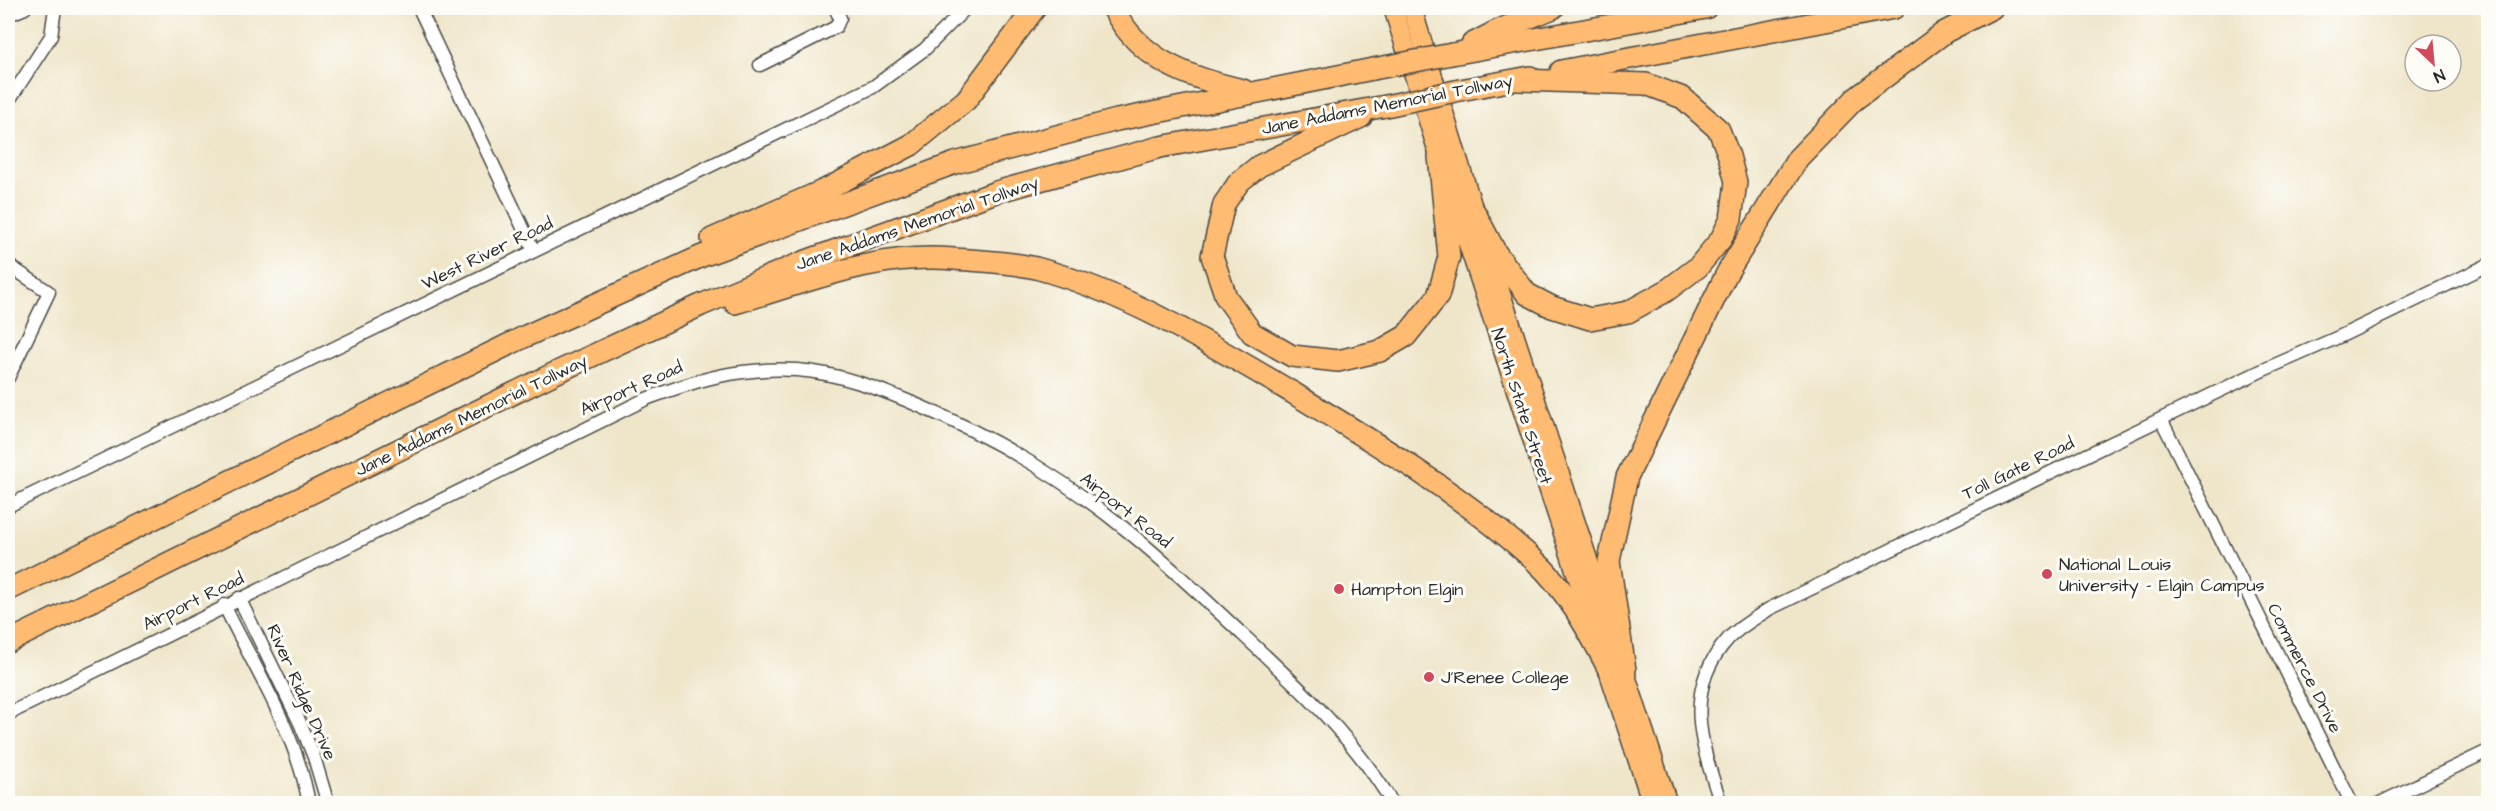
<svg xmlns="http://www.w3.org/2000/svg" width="2496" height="811" font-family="'Architects Daughter',sans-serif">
  <rect width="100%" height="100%" fill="#fdfcf7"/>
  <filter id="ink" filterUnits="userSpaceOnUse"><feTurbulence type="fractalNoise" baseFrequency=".0167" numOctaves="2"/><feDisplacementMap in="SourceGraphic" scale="12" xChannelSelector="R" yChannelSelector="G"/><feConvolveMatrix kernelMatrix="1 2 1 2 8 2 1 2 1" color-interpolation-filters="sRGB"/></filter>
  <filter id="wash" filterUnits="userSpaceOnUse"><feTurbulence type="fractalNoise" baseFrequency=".008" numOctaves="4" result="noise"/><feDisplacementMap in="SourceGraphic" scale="24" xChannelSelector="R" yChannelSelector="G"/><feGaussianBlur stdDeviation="1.35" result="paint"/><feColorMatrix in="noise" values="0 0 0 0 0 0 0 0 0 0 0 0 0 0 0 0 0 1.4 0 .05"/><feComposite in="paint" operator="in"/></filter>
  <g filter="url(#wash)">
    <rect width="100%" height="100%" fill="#efe6ca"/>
  </g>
  <g filter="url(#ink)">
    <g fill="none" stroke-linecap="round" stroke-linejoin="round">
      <defs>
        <g id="street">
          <polyline points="419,8 534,251"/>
          <polyline points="8,15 25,8"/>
          <polyline points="760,65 836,27 840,18 835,8"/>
          <polyline points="8,102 51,36 55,8"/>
          <polyline points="8,265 49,292 8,378"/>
          <polyline points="2161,419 2352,804"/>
          <polyline points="8,506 873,87 925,49 966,8"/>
          <polyline points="239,598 300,723 314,757 328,804"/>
          <path d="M224,605c31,64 73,129 85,199"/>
          <path d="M8,714l638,-315c53,-20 93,-32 151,-29 41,3 80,18 118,34 76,32 151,76 215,129 39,32 75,66 112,101 56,52 111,103 151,170"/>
          <path d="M1721,804c-19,-58 -40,-113 7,-165 11,-12 28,-21 41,-30l392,-190 100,-48 80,-35 147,-71"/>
          <polyline points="2378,804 2488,751"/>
        </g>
        <g id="primary">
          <polyline points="1393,8 1439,156 1652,804"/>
          <polyline points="1412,8 1474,211 1668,804"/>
        </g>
        <g id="highway">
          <path d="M1113,8c26,52 76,70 130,82"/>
          <polyline points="1472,44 1499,30 1553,8"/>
          <polyline points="1452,54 1706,8"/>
          <polyline points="1561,71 1894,8"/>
          <polyline points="1460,90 1530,77"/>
          <polyline points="1361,117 1259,166 1239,182 1224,204 1212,256 1226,297 1252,333 1292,356 1338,361 1380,351 1406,336 1438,296 1449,257 1439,156"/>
          <polyline points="1474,211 1496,253 1527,294 1552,307 1590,319 1628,312 1666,291 1698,267 1721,239 1731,219 1736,182 1729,156 1719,130 1683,98 1646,84 1518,80"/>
          <polyline points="712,239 827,189 911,145 966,100 1035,8"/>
          <path d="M735,303c73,-21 141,-51 219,-44 26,2 56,3 82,9 92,25 176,77 257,125 83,50 168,101 240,166 32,28 56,72 75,109"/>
          <polyline points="8,590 526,336 702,256 955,163 1117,120 1373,69"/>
          <polyline points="8,642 553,374 701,305 806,261 996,192 1160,147 1386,106"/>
          <polyline points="1625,670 1609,561 1627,477 1727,273 1798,158 1855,99 1945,32 1992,8"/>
        </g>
      </defs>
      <!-- street casing -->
      <use href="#street" stroke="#484743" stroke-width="15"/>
      <!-- primary casing -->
      <use href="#primary" stroke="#484743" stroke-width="21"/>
      <!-- highway casing -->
      <use href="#highway" stroke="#484743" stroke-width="24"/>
      <!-- street -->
      <use href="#street" stroke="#fff" stroke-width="12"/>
      <!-- primary -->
      <use href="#primary" stroke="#ffbb71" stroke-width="18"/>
      <!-- highway -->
      <use href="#highway" stroke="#ffbb71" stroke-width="21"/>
      <defs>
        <g id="highway-bridge">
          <polyline points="1373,69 1452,54"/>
          <polyline points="1386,106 1460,90"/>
        </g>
      </defs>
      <!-- highway-bridge casing -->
      <use href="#highway-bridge" stroke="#484743" stroke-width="24" stroke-linecap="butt"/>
      <!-- highway-bridge -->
      <use href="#highway-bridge" stroke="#ffbb71" stroke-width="21"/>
    </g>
  </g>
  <!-- markers -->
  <g fill="#d1495b" stroke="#fdfcf7" stroke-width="2">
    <circle cx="2047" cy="574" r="6"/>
    <circle cx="1339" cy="589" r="6"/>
    <circle cx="1429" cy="677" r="6"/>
  </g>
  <g text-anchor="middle" stroke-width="6" stroke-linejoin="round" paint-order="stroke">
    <!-- street labels -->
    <g font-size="18" fill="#2b2b2b" stroke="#fdfcf7">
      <text transform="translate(1387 104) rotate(-11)" y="6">Jane Addams Memorial Tollway</text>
      <text transform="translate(917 223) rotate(-19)" y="6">Jane Addams Memorial Tollway</text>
      <text transform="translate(487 253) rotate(-26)" y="6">West River Road</text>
      <text transform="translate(631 388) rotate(-24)" y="6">Airport Road</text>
      <text transform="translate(1522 406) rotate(72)" y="6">North State Street</text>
      <text transform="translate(471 415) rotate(-26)" y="6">Jane Addams Memorial Tollway</text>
      <text transform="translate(2018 468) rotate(-26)" y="6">Toll Gate Road</text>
      <text transform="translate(1126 510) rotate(38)" y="6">Airport Road</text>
      <text transform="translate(193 601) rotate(-26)" y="6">Airport Road</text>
      <text transform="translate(2305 668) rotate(63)" y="6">Commerce Drive</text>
      <text transform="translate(302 692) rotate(66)" y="6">River Ridge Drive</text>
    </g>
    <!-- poi labels -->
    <g font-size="18" fill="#2b2b2b" stroke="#fdfcf7" text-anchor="start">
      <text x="2059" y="570">National Louis<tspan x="2059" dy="21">University - Elgin Campus</tspan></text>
      <text x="1351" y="595">Hampton Elgin</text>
      <text x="1441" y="683">J'Renee College</text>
    </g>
  </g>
  <!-- margin -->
  <rect width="2496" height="811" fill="none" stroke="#fdfcf7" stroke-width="30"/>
  <!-- north arrow -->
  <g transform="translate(2433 63) rotate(154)"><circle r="28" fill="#fdfcf7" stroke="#a9a8a5" stroke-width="1.5"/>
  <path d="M0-4.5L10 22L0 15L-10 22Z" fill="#d1495b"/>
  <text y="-9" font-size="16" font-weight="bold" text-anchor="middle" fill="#2b2b2b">N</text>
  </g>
</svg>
